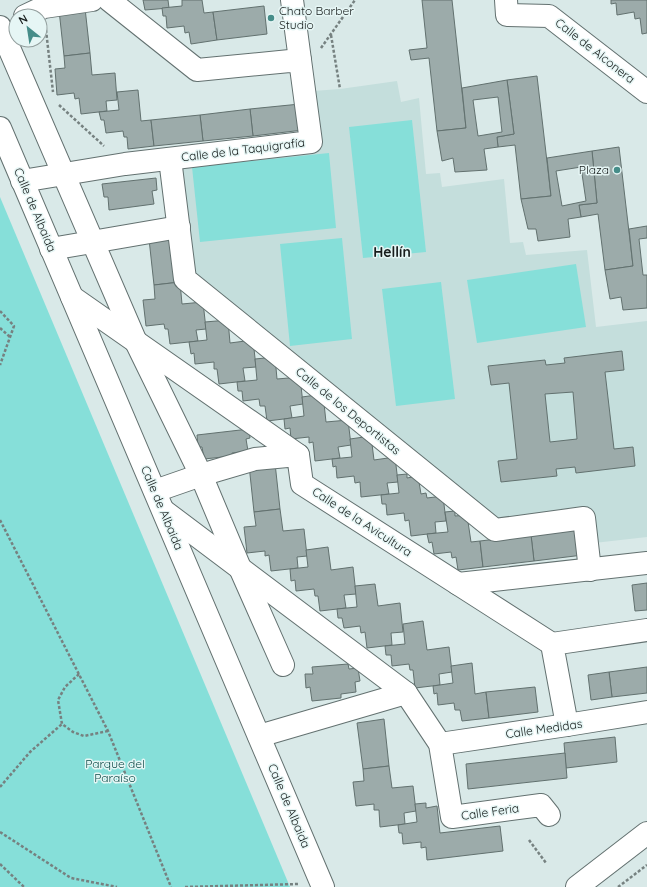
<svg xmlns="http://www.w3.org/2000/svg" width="647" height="887" font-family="Quicksand,sans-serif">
  <rect width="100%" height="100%" fill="#d9e9e8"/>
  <!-- built -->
  <polygon fill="#c4dedc" points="397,81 401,102 419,98 426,174 440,173 442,187 504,179 510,243 523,242 526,255 587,250 596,327 647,321 647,537 594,543 590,508 497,518 195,275 181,164 319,149 313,91 340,89"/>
  <!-- green -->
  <g fill="#86dfd9">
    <polygon points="412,120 426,252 363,258 349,127"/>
    <polygon points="329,153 336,228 200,242 192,167"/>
    <polygon points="0,197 290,887 0,887"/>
    <polygon points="342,238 352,339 290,346 280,244"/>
    <polygon points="576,264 586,327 477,343 467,280"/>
    <polygon points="441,282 455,399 396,406 382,289"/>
  </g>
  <!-- building -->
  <g fill="#9cabaa" stroke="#62716f" fill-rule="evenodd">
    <polygon points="143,0 168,0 169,8 145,10"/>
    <polygon points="182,0 202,0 204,13 213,12 217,40 191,44 189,32 185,33 184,26 167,28 166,16 163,16 162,8 182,6"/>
    <polygon points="422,0 452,0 466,128 437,131 429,58 411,60 409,50 427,48"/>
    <polygon points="611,0 647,0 647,33 642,34 640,18 635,19 634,12 617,15 616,3 611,4"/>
    <polygon points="264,6 267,34 217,40 213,12"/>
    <polygon points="85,8 90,53 64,56 59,10"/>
    <polygon points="90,53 92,75 115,73 117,100 106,101 107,111 81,114 79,98 75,99 74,93 57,95 55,69 65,68 64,56"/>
    <polygon points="537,76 551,196 521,199 515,145 498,147 497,137 514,134 507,80"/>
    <path d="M507,80l7,54 -17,3 1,10 -14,2 3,21 -32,2 -2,-14 -11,3 -5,-30 29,-3 -4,-40zM498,97l4,35 -24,4 -5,-36z"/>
    <polygon points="138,90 141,121 151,120 154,146 128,149 127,137 124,137 123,131 106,133 104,120 101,120 99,112 119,110 117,92"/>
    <polygon points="300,104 303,130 253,136 250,109"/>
    <polygon points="250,109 253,136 203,141 200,115"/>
    <polygon points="200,115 203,141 154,146 151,120"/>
    <polygon points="619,147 633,266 605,270 598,214 581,217 579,205 597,203 592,151"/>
    <path d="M592,151l5,52 -18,2 2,12 -13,2 2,18 -32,4 -2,-12h-8l-7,-30 30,-3 -4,-38zM581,167l5,34 -24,5 -6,-35z"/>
    <polygon points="156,178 157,190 152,191 154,204 109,210 108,197 104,197 102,184"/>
    <polygon points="647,226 647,238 639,239 643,275 647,275 647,308 623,310 621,297 610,299 605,270 633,266 629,229"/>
    <polygon points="175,235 180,282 154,285 149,239"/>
    <polygon points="180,282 182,304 203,302 206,329 196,330 198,341 170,344 168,329 165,329 164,324 146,326 143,300 155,299 154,285"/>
    <polygon points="228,320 230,343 253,340 256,367 243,368 245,381 219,384 217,369 214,369 214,362 195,364 194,353 191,354 189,342 207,340 205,322"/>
    <path d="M622,351l2,19 -19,2 9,77 19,-2 2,19 -59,7 -1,-6 -19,2 1,7 -56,6 -3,-21 19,-2 -8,-76 -18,2 -3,-19 57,-6 1,5 19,-2 -1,-5zM573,392l4,47 -27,3 -5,-48z"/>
    <polygon points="275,357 277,379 300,377 303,404 290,406 292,418 267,421 265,406 260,406 259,399 243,401 242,391 238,391 237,382 257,380 255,359"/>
    <polygon points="323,394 326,422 348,420 351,445 338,447 340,458 315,461 313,442 309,443 309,437 291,439 290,428 285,429 284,419 304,416 302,397"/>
    <polygon points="249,429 250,438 246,439 248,451 232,453 232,456 204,459 202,447 198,447 197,435"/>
    <polygon points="371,436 374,460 395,457 398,482 387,483 389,494 361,497 360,482 355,483 354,476 337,478 336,466 333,467 332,459 352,457 350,439"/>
    <polygon points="275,463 280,509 254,512 249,465"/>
    <polygon points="407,474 407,478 418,476 421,494 426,493 427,498 443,496 446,521 435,522 436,533 411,536 409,520 405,521 404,513 387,515 386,504 382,504 381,495 399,493 397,475"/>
    <polygon points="280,509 283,531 304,529 307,556 297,557 298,568 271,571 269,555 265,556 265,551 247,553 244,527 256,526 254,512"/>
    <polygon points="455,511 455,516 467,515 471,542 480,541 483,567 458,570 456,557 452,558 451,552 434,554 432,542 429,543 427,534 448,532 445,512"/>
    <polygon points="580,529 583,555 534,561 531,535"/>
    <polygon points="531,535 534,561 483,567 480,541"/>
    <polygon points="328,547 331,570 353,567 356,594 344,595 346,608 320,611 318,596 315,596 314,589 296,591 295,580 291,581 290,569 308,567 306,550"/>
    <polygon points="647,583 647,610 635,611 632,585"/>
    <polygon points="375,584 378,606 400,603 403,632 391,633 392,645 367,648 365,632 361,633 360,626 344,628 342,618 338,618 337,609 357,607 355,586"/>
    <polygon points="423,621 427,650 449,647 452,672 439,674 440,685 415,688 413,670 410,670 409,664 392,666 391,655 386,655 385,646 405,644 403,624"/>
    <polygon points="472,663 475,694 486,692 489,718 462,721 460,710 455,710 454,703 438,705 437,693 434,694 433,686 453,683 451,666"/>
    <polygon points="348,664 349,669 358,668 360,681 355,682 356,692 341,694 341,698 312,701 310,687 306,688 305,674 313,674 312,667"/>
    <polygon points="647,667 647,693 612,697 609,672"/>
    <polygon points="609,672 612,697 591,700 588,675"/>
    <polygon points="535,687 538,712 489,718 486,692"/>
    <polygon points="384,719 389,766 363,769 357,723"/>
    <polygon points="615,737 617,762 566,768 564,743"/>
    <polygon points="565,753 567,778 468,789 466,764"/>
    <polygon points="389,766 392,788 413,786 416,811 404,813 405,824 380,827 379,810 374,810 374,804 356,806 353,782 364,781 363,769"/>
    <polygon points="426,803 426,808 437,806 440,833 500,826 503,851 427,860 426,847 421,848 421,842 403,844 402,833 399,833 398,825 417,822 415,804"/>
  </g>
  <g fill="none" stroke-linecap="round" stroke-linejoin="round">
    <defs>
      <g id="minor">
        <polyline points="292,0 300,60"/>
        <polyline points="506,0 507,15 549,16 647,92"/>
        <polyline points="25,16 44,7 92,0"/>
        <polyline points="0,27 136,342 201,475 240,568 283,665"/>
        <polyline points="0,128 323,887"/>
        <polyline points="170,159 185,279 495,530 584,518 590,570"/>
        <polyline points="22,181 125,164 311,142 300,60 197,70 109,0"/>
        <polyline points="51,249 179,227"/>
        <polyline points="72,297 298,455"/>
        <polyline points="155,491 201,475 255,459 298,455 302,484 552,644"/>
        <polyline points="164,511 406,693 440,744 452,817 541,805 549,815"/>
        <polyline points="458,584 647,563"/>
        <polyline points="567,725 552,644 647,630"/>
        <polyline points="259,736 406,693"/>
        <polyline points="440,744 567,725 647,712"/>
        <polyline points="577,887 647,833"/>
      </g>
    </defs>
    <!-- minor casing -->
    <use href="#minor" stroke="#637170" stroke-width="24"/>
    <!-- path -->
    <g stroke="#768180" stroke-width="2.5" stroke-dasharray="3 2" stroke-linecap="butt">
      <polyline points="46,30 53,92"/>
      <polyline points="331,35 340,89"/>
      <polyline points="321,48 355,0"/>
      <polyline points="59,105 104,146"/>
      <polyline points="0,311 14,326 0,365"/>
      <polyline points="0,328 10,337"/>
      <polyline points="0,520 108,731 171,887"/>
      <polyline points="79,674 65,687 58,700 62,724 73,732 84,736 108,731"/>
      <polyline points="0,787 30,752 62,724"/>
      <polyline points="0,832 71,878 117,887"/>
      <polyline points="529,840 546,863"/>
      <polyline points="0,864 24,887"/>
      <polyline points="185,887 298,884"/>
      <polyline points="618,887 647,865"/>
    </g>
    <!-- minor -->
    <use href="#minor" stroke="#fff" stroke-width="22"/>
  </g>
  <!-- markers -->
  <g fill="#468d89" stroke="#e6f6f5" stroke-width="1.5">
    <circle cx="271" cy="18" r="4"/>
    <circle cx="617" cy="170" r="4"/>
  </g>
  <g text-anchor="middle" stroke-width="3" stroke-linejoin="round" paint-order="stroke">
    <!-- poi labels -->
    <g font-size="12" fill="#171d1c" stroke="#e6f6f5" text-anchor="start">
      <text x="279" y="15">Chato Barber<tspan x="279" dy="14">Studio</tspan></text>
      <text x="609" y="174" text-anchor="end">Plaza</text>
    </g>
    <!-- street labels -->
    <g font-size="12" fill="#171d1c" stroke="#e6f6f5">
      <text transform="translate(595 51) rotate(38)" y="4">Calle de Alconera</text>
      <text transform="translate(243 150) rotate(-7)" y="4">Calle de la Taquigrafía</text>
      <text transform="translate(35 210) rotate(67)" y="4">Calle de Albaida</text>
      <text transform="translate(348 411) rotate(39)" y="4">Calle de los Deportistas</text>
      <text transform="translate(162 508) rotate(67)" y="4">Calle de Albaida</text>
      <text transform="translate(362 522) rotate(33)" y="4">Calle de la Avicultura</text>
      <text transform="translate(544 729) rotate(-8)" y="4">Calle Medidas</text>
      <text transform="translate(289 806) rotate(67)" y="4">Calle de Albaida</text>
      <text transform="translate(490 812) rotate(-8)" y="4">Calle Feria</text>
    </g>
    <!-- park labels -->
    <g font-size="12" fill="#0e4b48" stroke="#e6f6f5">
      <text x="115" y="768">Parque del<tspan x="115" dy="14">Paraíso</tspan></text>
    </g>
    <!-- quarter labels -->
    <g font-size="14" font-weight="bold" fill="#171d1c" stroke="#e6f6f5">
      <text x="392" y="257">Hellín</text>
    </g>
  </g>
  <!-- north arrow -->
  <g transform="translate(28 28) rotate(330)"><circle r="19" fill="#e6f6f5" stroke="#939f9e"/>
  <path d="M0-3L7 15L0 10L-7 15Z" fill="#468d89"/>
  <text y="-6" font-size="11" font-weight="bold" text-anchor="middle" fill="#171d1c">N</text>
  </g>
</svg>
